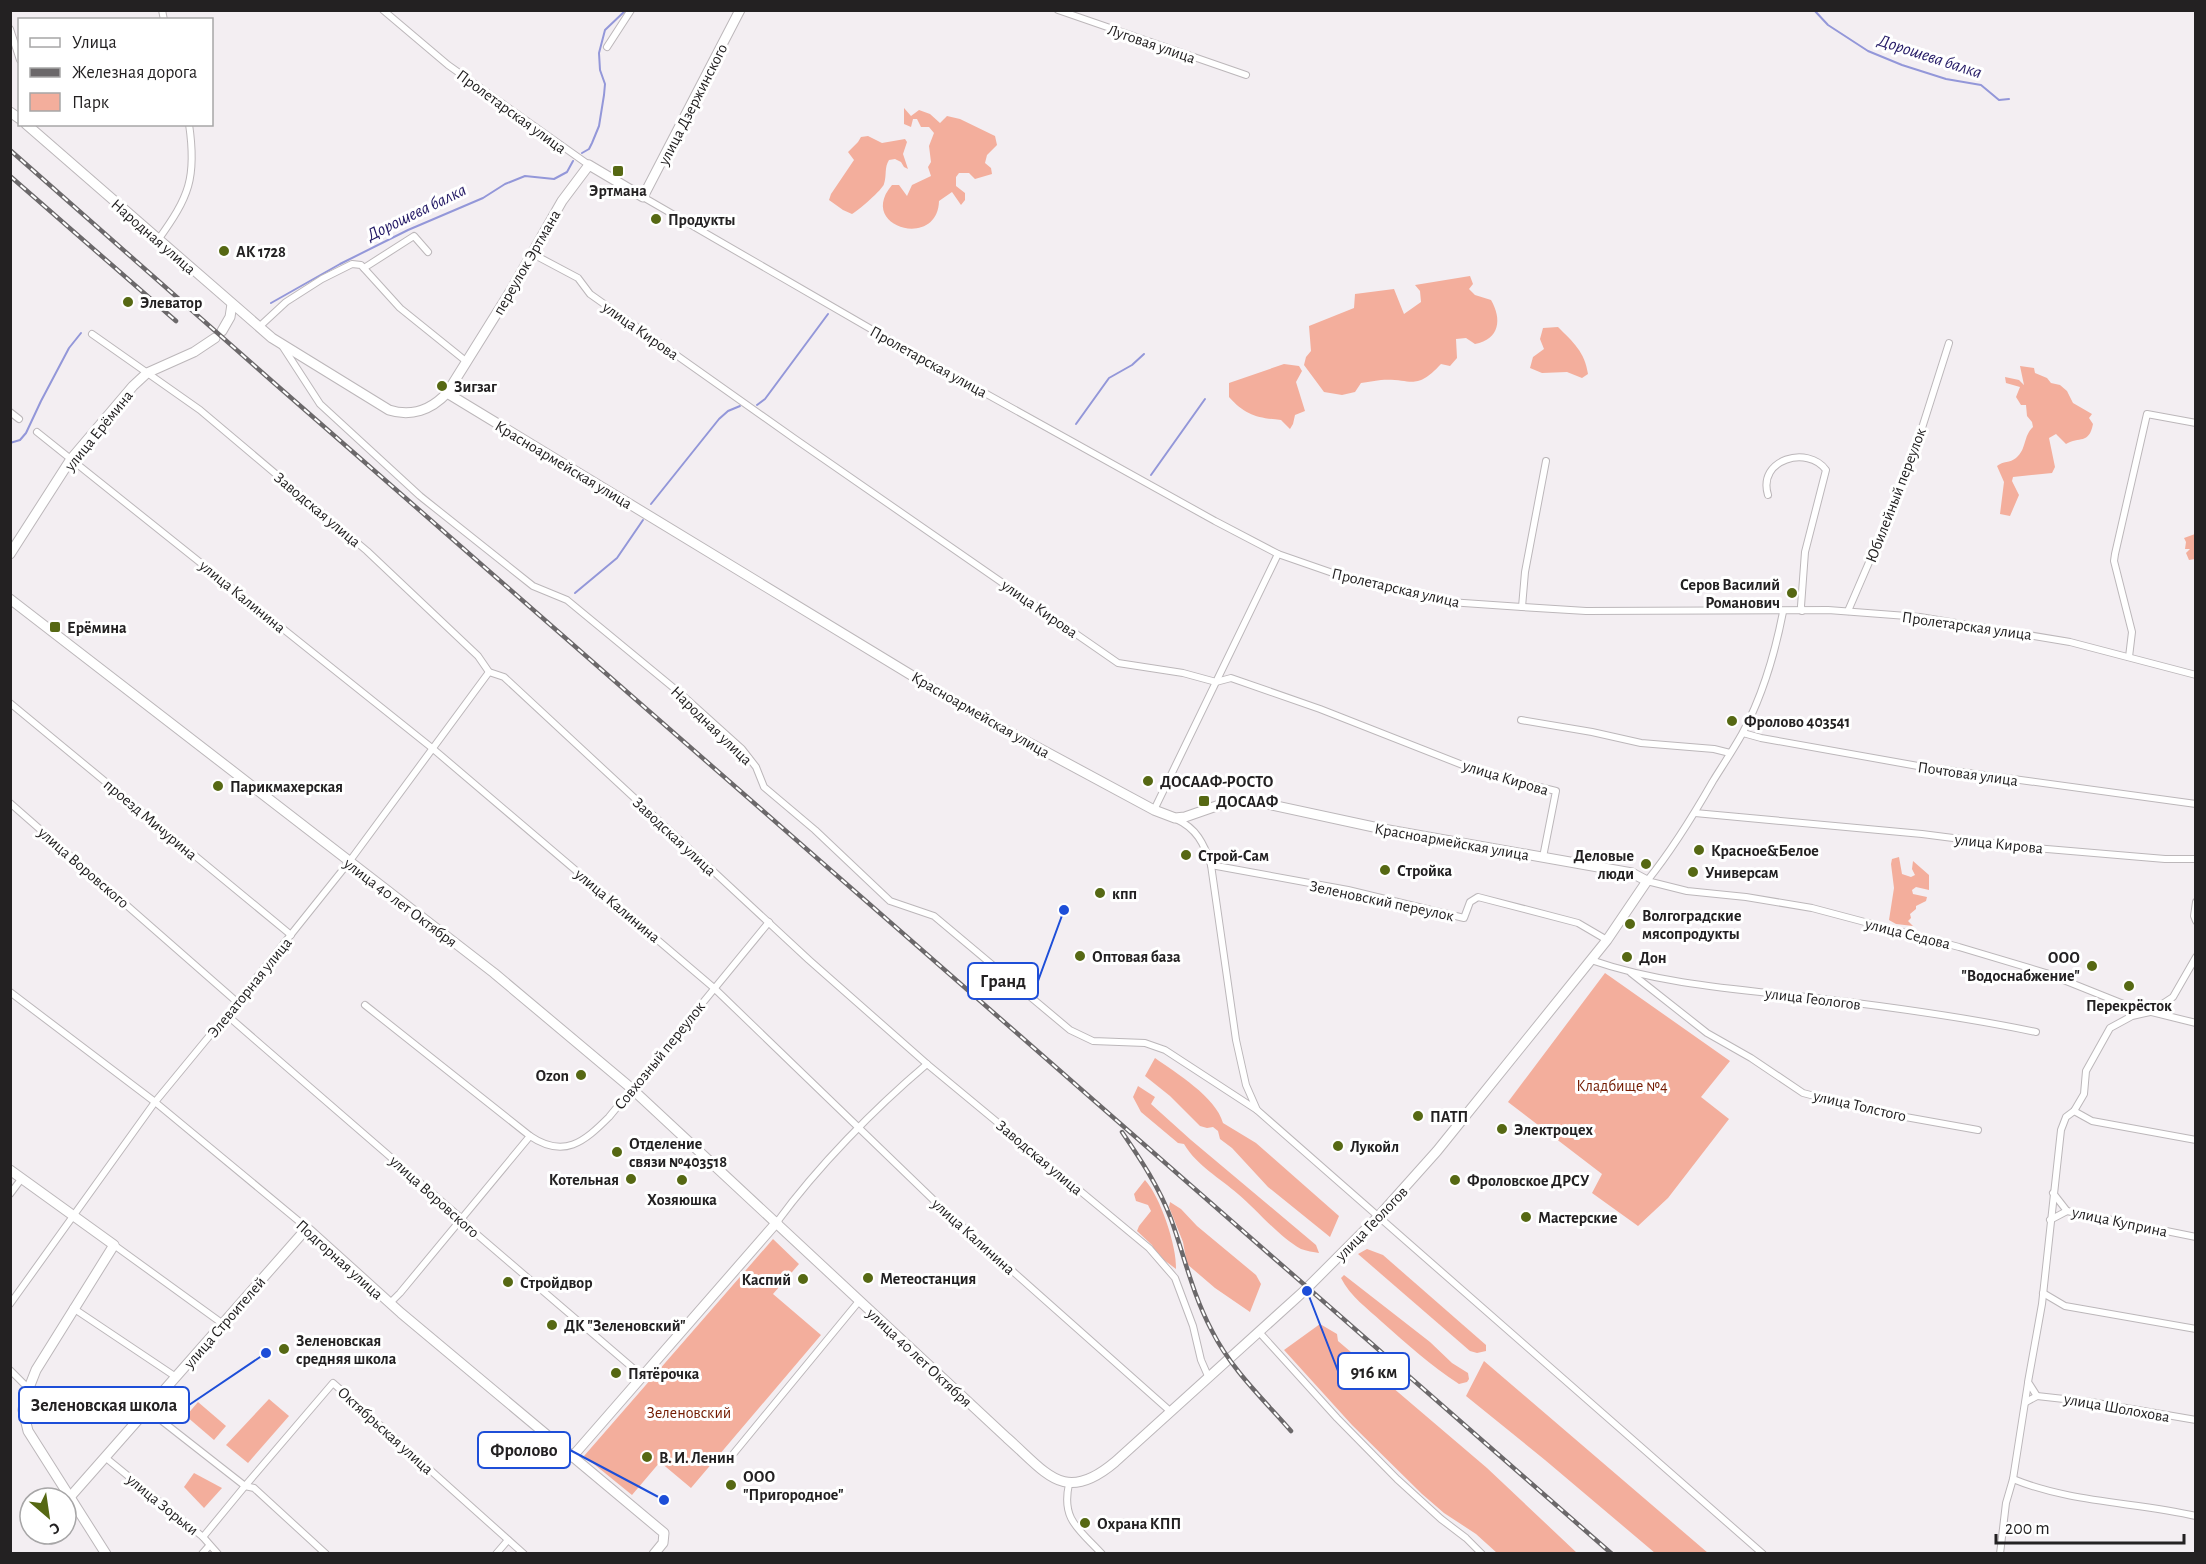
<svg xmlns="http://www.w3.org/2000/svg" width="2206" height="1564" font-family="'Alegreya Sans',sans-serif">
  <rect width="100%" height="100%" fill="#f3eef2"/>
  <!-- green -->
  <g fill="#f3ae9c">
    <path d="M904,108l7,8 8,-6 11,4 10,9 7,-7 13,3 35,17 2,9 -10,10 -2,8 6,5 1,6 -17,5 -6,-6h-10l-3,4v9l9,7v7l-4,5 -9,-13 -13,9c-1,49 -83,26 -47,-16h7l8,11 5,-11 19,-9 -3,-9 3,-5 -2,-16 5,-13 -5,-6h-8l-4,-8h-4l-2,8 -7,-3z"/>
    <path d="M868,136l14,7 23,-4 2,3 -4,12 5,15 -4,-2 -3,-5 -6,-3 -6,1c-5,8 -2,15 -5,24 -1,5 -26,27 -32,30l-9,-4 -14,-10 2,-6 23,-34 -6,-8 10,-10 3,-5z"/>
    <path d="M1470,276l3,8 -4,5 6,6 16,5c11,19 9,39 -16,44l-9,-6 -10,1 1,19 -7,8 -9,-2c-26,28 -29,14 -60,16 -7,1 -13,2 -20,3l-6,9 -13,3 -18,-3 -20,-27 2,-8 5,-6 -2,-25 45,-18 1,-14 39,-5 10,25 17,-12 -1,-11 -5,-6z"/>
    <path d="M1558,327c15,15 27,25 30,47l-6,4 -15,-6 -25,1 -12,-5 3,-11 11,-8 -4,-10 3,-11z"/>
    <path d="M1284,364l15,2 3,5 -6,11 9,29 -10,4 -2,9 -3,5 -9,-9c-24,-2 -36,-5 -52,-23v-14z"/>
    <path d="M2020,366l14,2 1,5 12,5 4,5 9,2 7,6 6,12 19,11 -3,4 4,6c-4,21 -14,12 -27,20l-10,-10 -7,4 6,29 -3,6 -39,4 -1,4 7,14 -9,21 -10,-2 4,-32 -7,-16c6,-5 13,-3 19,-8 11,-9 7,-22 17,-31l-1,-5 -5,-6 -1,-11h-5l-5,-8 4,-10 -14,-4 -1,-6 14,3 5,5z"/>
    <polygon points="2195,534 2195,559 2189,560 2186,553 2190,549 2185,549 2186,542 2184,538"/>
    <polygon points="1899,857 1902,874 1911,877 1915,875 1912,869 1913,861 1929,875 1929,890 1916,887 1912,890 1913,894 1927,897 1926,901 1916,906 1916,909 1910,914 1911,918 1908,921 1913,926 1896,924 1889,920 1894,888 1891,864 1892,859"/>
    <polygon points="1605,973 1730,1061 1701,1097 1729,1119 1668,1198 1638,1226 1592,1193 1602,1174 1508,1102"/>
    <path d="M1155,1058c21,15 61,39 68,65l33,20 83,73 -9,21 -62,-50 -36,-39 -12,-9 -2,-8 -5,-4 -6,1 -7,-2 -30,-30 -25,-20z"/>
    <path d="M1138,1086l17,11 -4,7 40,36 125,105 3,8c-5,-1 -13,-2 -18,-4 -22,-12 -44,-39 -63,-55 -18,-16 -41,-28 -54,-50l-6,-1 -37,-31 -8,-15z"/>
    <path d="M1145,1180c15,16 32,66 31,89l-20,-15 -4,-9 -15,-14 2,-5 12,-15 -3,-6 -12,-4 -2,-7z"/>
    <polygon points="1170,1202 1181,1209 1197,1226 1256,1275 1261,1284 1250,1312 1215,1288 1187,1264 1183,1242 1169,1207"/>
    <polygon points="773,1239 799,1264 773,1294 821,1335 691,1488 660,1462 632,1495 584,1456"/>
    <polygon points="1367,1249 1383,1255 1486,1345 1486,1351 1477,1353 1470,1351 1358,1254"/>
    <path d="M1344,1275l86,67 22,21 16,10 1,6 -2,3 -8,2c-28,-18 -52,-40 -77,-62 -14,-13 -32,-26 -41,-44z"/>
    <polygon points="1320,1324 1337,1334 1338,1341 1487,1468 1577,1553 1497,1553 1476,1534 1444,1513 1422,1494 1352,1425 1284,1350"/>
    <polygon points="1484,1361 1708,1553 1655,1553 1545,1460 1466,1396"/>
    <polygon points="269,1399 289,1416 248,1463 226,1445"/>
    <polygon points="198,1402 226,1426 214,1440 186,1416"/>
    <polygon points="194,1473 222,1488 204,1508 184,1487"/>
  </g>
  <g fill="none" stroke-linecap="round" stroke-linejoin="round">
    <!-- stream -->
    <g stroke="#9397d9" stroke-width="2">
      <polyline points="1814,10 1828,25 1868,51 1902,65 1946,79 1981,85 1999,100 2009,99"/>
      <polyline points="582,153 589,149 592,143 599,126 604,95 605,84 600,70 599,53 605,30 626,10"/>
      <polyline points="271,303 340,264 408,230 483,198 505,184 525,176 554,179 567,172 573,161"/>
      <polyline points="757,405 765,399 828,314"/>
      <polyline points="1076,424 1109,378 1132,365 1144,354"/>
      <polyline points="10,443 20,440 26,433 41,401 69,348 81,333"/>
      <polyline points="1151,475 1205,399"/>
      <polyline points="651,504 719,419 728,411 740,406"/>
      <polyline points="575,593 617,558 643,520"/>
    </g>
    <defs>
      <g id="street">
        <polyline points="162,10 164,20"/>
        <polyline points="383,10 448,65 589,165"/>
        <polyline points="1058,10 1246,75"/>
        <polyline points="10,29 20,60"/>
        <polyline points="607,47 631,10"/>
        <polyline points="643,197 902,347 1215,521 1278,554 1350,579 1449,602 1522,607 1586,611 1828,610 1920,617 2070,642 2196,675"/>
        <path d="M158,240c31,-43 39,-62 31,-116"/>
        <polyline points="531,253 578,278 590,294 795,439 1118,663 1183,673 1216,682 1231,678 1320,709 1483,773 1556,791 1543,857"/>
        <polyline points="364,268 414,236 428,252"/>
        <polyline points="259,327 286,302 322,279 352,264 361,265 400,308 467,362"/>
        <polyline points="92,334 200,410 367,551 478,656 489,672 504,677 809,960 927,1064 1149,1248 1175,1278 1193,1326 1201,1360 1208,1376"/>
        <polyline points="283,347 320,404 420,496 533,586 567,600 681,694 742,749 756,767 764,787 815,830 890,901 934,916 1070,1030 1093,1041 1145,1043 1165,1050 1257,1110"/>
        <polyline points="10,412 19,419"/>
        <polyline points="37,432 432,748 714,988 946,1212 1170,1411"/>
        <path d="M1768,495c-11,-36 40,-50 58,-25l-21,82 -4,54 1,5"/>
        <polyline points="1522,607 1525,572 1546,461"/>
        <polyline points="1848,611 1908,472 1949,343"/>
        <path d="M1783,612c-8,41 -21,85 -41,122 -9,16 -19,31 -29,47 -20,35 -41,69 -66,100l40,10 59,6 66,11 147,39 87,26 85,34 65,16"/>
        <polyline points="2129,657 2132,632 2114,561 2115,554 2147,414 2196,423"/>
        <polyline points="10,703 291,935"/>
        <polyline points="1521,720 1592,732 1641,743 1714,749 1730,753"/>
        <polyline points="1743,733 1761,738 1918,766 2196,804"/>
        <polyline points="10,803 237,1002"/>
        <polyline points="1154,810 1278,554"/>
        <polyline points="1695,813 1922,834 2023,847 2165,859 2196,859"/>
        <path d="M1176,819c20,9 28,24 35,46l25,175 10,45 11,25c168,148 336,296 506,444"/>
        <polyline points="1211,865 1348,890 1464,918 1470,902 1478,897 1578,923 1607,940"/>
        <polyline points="2196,902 2194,916 2196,921"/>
        <path d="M1591,960c69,24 144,29 216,37 77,9 153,19 229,35"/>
        <polyline points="1631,973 1707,1033 1751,1058 1803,1093 1872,1111 1978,1130"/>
        <polyline points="10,992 155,1102 307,1228"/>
        <path d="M365,1005l165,131c34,23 54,6 79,-19l160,-195"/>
        <polyline points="229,1017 462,1219 473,1231 641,1375"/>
        <polyline points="2074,1111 2092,1121 2196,1140"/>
        <polyline points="2053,1193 2067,1211 2196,1237"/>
        <polyline points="10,1194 22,1178"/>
        <polyline points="2050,1220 2067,1211"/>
        <path d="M777,1222c41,-56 97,-113 150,-158"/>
        <polyline points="114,1245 223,1324"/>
        <polyline points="2043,1293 2065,1306 2196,1329"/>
        <polyline points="390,1303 400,1293 530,1136"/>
        <polyline points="10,1304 155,1102 211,1034 229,1017 237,1002 349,862 489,672"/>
        <polyline points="73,1308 176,1377"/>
        <polyline points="1259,1332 1337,1418 1397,1479 1441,1519 1466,1538 1482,1554"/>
        <polyline points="10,1370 28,1388"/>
        <polyline points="2037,1396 2091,1402 2196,1420"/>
        <polyline points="2026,1402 2037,1396 2028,1382 2042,1304 2061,1130 2066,1117 2074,1111 2084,1094 2086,1071 2110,1028 2132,1016 2150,1012 2173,997 2196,957"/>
        <polyline points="148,1410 245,1486 254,1488 326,1554"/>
        <polyline points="734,1453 860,1300"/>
        <polyline points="106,1458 203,1537 218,1554"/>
        <path d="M2013,1479c58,24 123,23 183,37"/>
        <path d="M1069,1484c-8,36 10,45 33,70"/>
        <polyline points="203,1537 245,1486 333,1383 524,1554"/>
        <polyline points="202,1554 209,1546"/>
        <polyline points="496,1554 508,1540"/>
        <polyline points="2000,1554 2006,1503 2013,1479 2028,1383"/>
      </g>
      <g id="secondary">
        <polyline points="10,112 20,119"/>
        <path d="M26,124l246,214 117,72c22,7 42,0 58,-17l63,-101 52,-91 27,-36 54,32 97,-187"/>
        <polyline points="222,331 230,317 232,304"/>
        <polyline points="10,554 71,459 133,386 147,373 194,352 215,338"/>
        <path d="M10,599l484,374 137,115 376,350c40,35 57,67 108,24l189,-171 74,-74 59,-66 170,-211 40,-59 -15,-8 -249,-44 -134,-29 -21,2 -43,15 -10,1 -21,-8 -182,-98 -525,-319"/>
        <polyline points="10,1170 114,1245 36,1370 25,1398 23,1410 28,1431 106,1554"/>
        <polyline points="572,1457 777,1222"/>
        <polyline points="70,1497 307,1228 401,1313 664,1533 663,1543 654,1554"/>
      </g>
    </defs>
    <!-- street casing -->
    <use href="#street" stroke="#bcb7ba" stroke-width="8"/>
    <!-- secondary casing -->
    <use href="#secondary" stroke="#bcb7ba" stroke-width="11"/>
    <!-- street -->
    <use href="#street" stroke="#fff" stroke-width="6"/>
    <!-- secondary -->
    <use href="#secondary" stroke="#fff" stroke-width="9"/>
    <defs>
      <g id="rail">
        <polyline points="10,150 273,382 1612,1554"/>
        <polyline points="10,176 176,321"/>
        <path d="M1122,1132c19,28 37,55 49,87 14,39 21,74 41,112 19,38 51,68 79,100"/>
      </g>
    </defs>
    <!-- rail casing -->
    <use href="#rail" stroke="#6b686a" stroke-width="4.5"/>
    <!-- rail -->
    <use href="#rail" stroke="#fff" stroke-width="2" stroke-dasharray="7" stroke-linecap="butt"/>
  </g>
  <!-- markers -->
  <g fill="#566813" stroke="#fff" stroke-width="2">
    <rect x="612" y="165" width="12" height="12" rx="3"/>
    <circle cx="656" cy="219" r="6"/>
    <circle cx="224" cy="251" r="6"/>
    <circle cx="128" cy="302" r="6"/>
    <circle cx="442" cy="386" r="6"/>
    <circle cx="1792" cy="593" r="6"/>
    <rect x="49" y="621" width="12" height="12" rx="3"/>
    <circle cx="1732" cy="721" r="6"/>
    <circle cx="1148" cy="781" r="6"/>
    <circle cx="218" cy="786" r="6"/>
    <rect x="1198" y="795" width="12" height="12" rx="3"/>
    <circle cx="1699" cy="850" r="6"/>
    <circle cx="1186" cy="855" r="6"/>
    <circle cx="1646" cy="864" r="6"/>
    <circle cx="1385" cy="870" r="6"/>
    <circle cx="1693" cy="872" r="6"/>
    <circle cx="1100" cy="893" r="6"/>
    <circle cx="1630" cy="924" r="6"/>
    <circle cx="1080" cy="956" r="6"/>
    <circle cx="1627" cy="957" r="6"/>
    <circle cx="2092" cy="966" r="6"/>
    <circle cx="2129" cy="986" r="6"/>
    <circle cx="581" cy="1075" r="6"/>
    <circle cx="1418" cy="1116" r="6"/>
    <circle cx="1502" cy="1129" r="6"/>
    <circle cx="1338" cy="1146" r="6"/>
    <circle cx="617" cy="1152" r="6"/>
    <circle cx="631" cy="1179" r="6"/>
    <circle cx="682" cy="1180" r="6"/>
    <circle cx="1455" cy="1180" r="6"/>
    <circle cx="1526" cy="1217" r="6"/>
    <circle cx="868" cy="1278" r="6"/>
    <circle cx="803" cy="1279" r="6"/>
    <circle cx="508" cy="1282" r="6"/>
    <circle cx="552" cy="1325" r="6"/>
    <circle cx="284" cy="1349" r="6"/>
    <circle cx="616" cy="1373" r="6"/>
    <circle cx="647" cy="1457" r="6"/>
    <circle cx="731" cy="1485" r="6"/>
    <circle cx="1085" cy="1523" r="6"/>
  </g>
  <g text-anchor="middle" stroke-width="6" stroke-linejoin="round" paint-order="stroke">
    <!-- street labels -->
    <g font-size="16" fill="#232122" stroke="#fff">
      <text transform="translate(1152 43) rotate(19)" y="6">Луговая улица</text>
      <text transform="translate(692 104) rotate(-63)" y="6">улица Дзержинского</text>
      <text transform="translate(512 111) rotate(36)" y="6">Пролетарская улица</text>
      <text transform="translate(154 236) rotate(41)" y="6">Народная улица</text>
      <text transform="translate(526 262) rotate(-60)" y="6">переулок Эртмана</text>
      <text transform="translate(641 330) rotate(35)" y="6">улица Кирова</text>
      <text transform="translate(929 361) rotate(29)" y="6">Пролетарская улица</text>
      <text transform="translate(98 430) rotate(-51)" y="6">улица Ерёмина</text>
      <text transform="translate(564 464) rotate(31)" y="6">Красноармейская улица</text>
      <text transform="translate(1895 495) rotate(-69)" y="6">Юбилейный переулок</text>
      <text transform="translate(318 509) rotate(40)" y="6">Заводская улица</text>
      <text transform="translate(1396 587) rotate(13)" y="6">Пролетарская улица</text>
      <text transform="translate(243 596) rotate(39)" y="6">улица Калинина</text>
      <text transform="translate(1040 608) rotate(35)" y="6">улица Кирова</text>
      <text transform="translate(1967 625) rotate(8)" y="6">Пролетарская улица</text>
      <text transform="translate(981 714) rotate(30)" y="6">Красноармейская улица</text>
      <text transform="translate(712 725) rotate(44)" y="6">Народная улица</text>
      <text transform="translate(1968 773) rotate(8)" y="6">Почтовая улица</text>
      <text transform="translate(1506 777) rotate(17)" y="6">улица Кирова</text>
      <text transform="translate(151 819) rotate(40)" y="6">проезд Мичурина</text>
      <text transform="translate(675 836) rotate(43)" y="6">Заводская улица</text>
      <text transform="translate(1452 841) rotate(10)" y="6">Красноармейская улица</text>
      <text transform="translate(1999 843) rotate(6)" y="6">улица Кирова</text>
      <text transform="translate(84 867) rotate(41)" y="6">улица Воровского</text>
      <text transform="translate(1382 900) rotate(12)" y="6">Зеленовский переулок</text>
      <text transform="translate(401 902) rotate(37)" y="6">улица 40 лет Октября</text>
      <text transform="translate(618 905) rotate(40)" y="6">улица Калинина</text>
      <text transform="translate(1908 933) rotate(14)" y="6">улица Седова</text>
      <text transform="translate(249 987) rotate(-51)" y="6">Элеваторная улица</text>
      <text transform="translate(1813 998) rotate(7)" y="6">улица Геологов</text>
      <text transform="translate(659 1055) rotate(-51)" y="6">Совхозный переулок</text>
      <text transform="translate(1860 1105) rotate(13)" y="6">улица Толстого</text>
      <text transform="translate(1040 1157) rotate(40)" y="6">Заводская улица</text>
      <text transform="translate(435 1196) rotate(42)" y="6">улица Воровского</text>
      <text transform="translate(2120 1221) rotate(12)" y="6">улица Куприна</text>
      <text transform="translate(1371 1223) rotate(-46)" y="6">улица Геологов</text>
      <text transform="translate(974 1236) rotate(42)" y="6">улица Калинина</text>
      <text transform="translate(340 1259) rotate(42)" y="6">Подгорная улица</text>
      <text transform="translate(224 1322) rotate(-49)" y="6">улица Строителей</text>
      <text transform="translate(920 1357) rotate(43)" y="6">улица 40 лет Октября</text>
      <text transform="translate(2117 1407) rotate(10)" y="6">улица Шолохова</text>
      <text transform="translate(386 1430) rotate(42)" y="6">Октябрьская улица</text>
      <text transform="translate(163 1504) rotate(39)" y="6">улица Зорьки</text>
    </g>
    <!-- poi labels -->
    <g font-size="16" font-weight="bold" fill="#232122" stroke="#fff" text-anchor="start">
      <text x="618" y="196" text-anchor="middle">Эртмана</text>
      <text x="668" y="225">Продукты</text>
      <text x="236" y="257">АК 1728</text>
      <text x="140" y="308">Элеватор</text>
      <text x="454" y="392">Зигзаг</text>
      <text x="1780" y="590" text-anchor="end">Серов Василий<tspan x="1780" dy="18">Романович</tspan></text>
      <text x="67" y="633">Ерёмина</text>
      <text x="1744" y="727">Фролово 403541</text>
      <text x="1160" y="787">ДОСААФ-РОСТО</text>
      <text x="230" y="792">Парикмахерская</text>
      <text x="1216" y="807">ДОСААФ</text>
      <text x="1711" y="856">Красное&amp;Белое</text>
      <text x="1198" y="861">Строй-Сам</text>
      <text x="1634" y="861" text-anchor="end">Деловые<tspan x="1634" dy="18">люди</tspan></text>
      <text x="1397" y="876">Стройка</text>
      <text x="1705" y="878">Универсам</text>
      <text x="1112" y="899">кпп</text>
      <text x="1642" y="921">Волгоградские<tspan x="1642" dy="18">мясопродукты</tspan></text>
      <text x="1092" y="962">Оптовая база</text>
      <text x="1639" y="963">Дон</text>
      <text x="2080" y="963" text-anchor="end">ООО<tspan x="2080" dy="18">"Водоснабжение"</tspan></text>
      <text x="2129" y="1011" text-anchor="middle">Перекрёсток</text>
      <text x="569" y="1081" text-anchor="end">Ozon</text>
      <text x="1430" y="1122">ПАТП</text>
      <text x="1514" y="1135">Электроцех</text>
      <text x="629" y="1149">Отделение<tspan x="629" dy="18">связи №403518</tspan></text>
      <text x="1350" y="1152">Лукойл</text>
      <text x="619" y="1185" text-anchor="end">Котельная</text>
      <text x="1467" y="1186">Фроловское ДРСУ</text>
      <text x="682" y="1205" text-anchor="middle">Хозяюшка</text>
      <text x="1538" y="1223">Мастерские</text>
      <text x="880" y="1284">Метеостанция</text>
      <text x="791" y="1285" text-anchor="end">Каспий</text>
      <text x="520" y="1288">Стройдвор</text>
      <text x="564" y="1331">ДК "Зеленовский"</text>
      <text x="296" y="1346">Зеленовская<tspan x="296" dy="18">средняя школа</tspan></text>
      <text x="628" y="1379">Пятёрочка</text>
      <text x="659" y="1463">В. И. Ленин</text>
      <text x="743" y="1482">ООО<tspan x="743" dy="18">"Пригородное"</tspan></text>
      <text x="1097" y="1529">Охрана КПП</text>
    </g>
    <!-- park labels -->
    <g font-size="16" fill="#731b01" stroke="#fff">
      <text x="1622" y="1091">Кладбище №4</text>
      <text x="689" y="1418">Зеленовский</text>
    </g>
    <!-- water labels -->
    <g font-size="18" font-style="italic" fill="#231965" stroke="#fff">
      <text transform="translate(1930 56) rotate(18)" y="6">Дорошева балка</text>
      <text transform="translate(416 212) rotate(-26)" y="6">Дорошева балка</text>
    </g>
  </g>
  <!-- callouts -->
  <path fill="none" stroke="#1d4ed8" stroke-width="2" d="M1064 910L1038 981M1307 1291L1338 1371M266 1353L189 1405M664 1500L570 1450"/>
  <g fill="#1d4ed8" stroke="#fff" stroke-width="2">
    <circle cx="1064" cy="910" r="6"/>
    <circle cx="1307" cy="1291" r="6"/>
    <circle cx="266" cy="1353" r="6"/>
    <circle cx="664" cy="1500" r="6"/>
  </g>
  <g fill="#fff" stroke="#1d4ed8" stroke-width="2">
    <rect x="968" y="963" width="70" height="36" rx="6"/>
    <rect x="1338" y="1353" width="71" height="36" rx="6"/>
    <rect x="19" y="1387" width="170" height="36" rx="6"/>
    <rect x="478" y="1432" width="92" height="36" rx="6"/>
  </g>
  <g font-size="18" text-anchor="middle" font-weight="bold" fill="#232122">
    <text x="1003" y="987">Гранд</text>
    <text x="1374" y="1378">916 км</text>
    <text x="104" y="1411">Зеленовская школа</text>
    <text x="524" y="1456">Фролово</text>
  </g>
  <!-- border -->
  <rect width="2206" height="1564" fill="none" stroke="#232122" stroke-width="24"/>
  <!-- legend -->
  <rect x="18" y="18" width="195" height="108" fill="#ffffff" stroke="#a7a6a7" stroke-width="1.5"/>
  <rect x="30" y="38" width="30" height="9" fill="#ffffff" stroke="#a7a6a7" stroke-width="1.5"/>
  <text x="72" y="48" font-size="18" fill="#232122">Улица</text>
  <rect x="30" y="68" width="30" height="9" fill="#6b686a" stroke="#a7a6a7" stroke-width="1.5"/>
  <text x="72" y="78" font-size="18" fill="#232122">Железная дорога</text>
  <rect x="30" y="93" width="30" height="18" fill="#f3ae9c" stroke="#a7a6a7" stroke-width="1.5"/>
  <text x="72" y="108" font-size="18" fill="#232122">Парк</text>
  <!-- north arrow -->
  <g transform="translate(48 1516) rotate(151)"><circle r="28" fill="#ffffff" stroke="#a7a6a7" stroke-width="1.5"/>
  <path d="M0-4.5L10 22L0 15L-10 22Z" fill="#566813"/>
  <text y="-9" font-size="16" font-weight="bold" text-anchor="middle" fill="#232122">С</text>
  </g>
  <!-- scale -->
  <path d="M1996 1534v9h188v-9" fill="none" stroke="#232122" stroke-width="3"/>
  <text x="2005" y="1534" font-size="18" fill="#232122" stroke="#ffffff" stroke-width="4.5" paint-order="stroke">200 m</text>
</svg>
